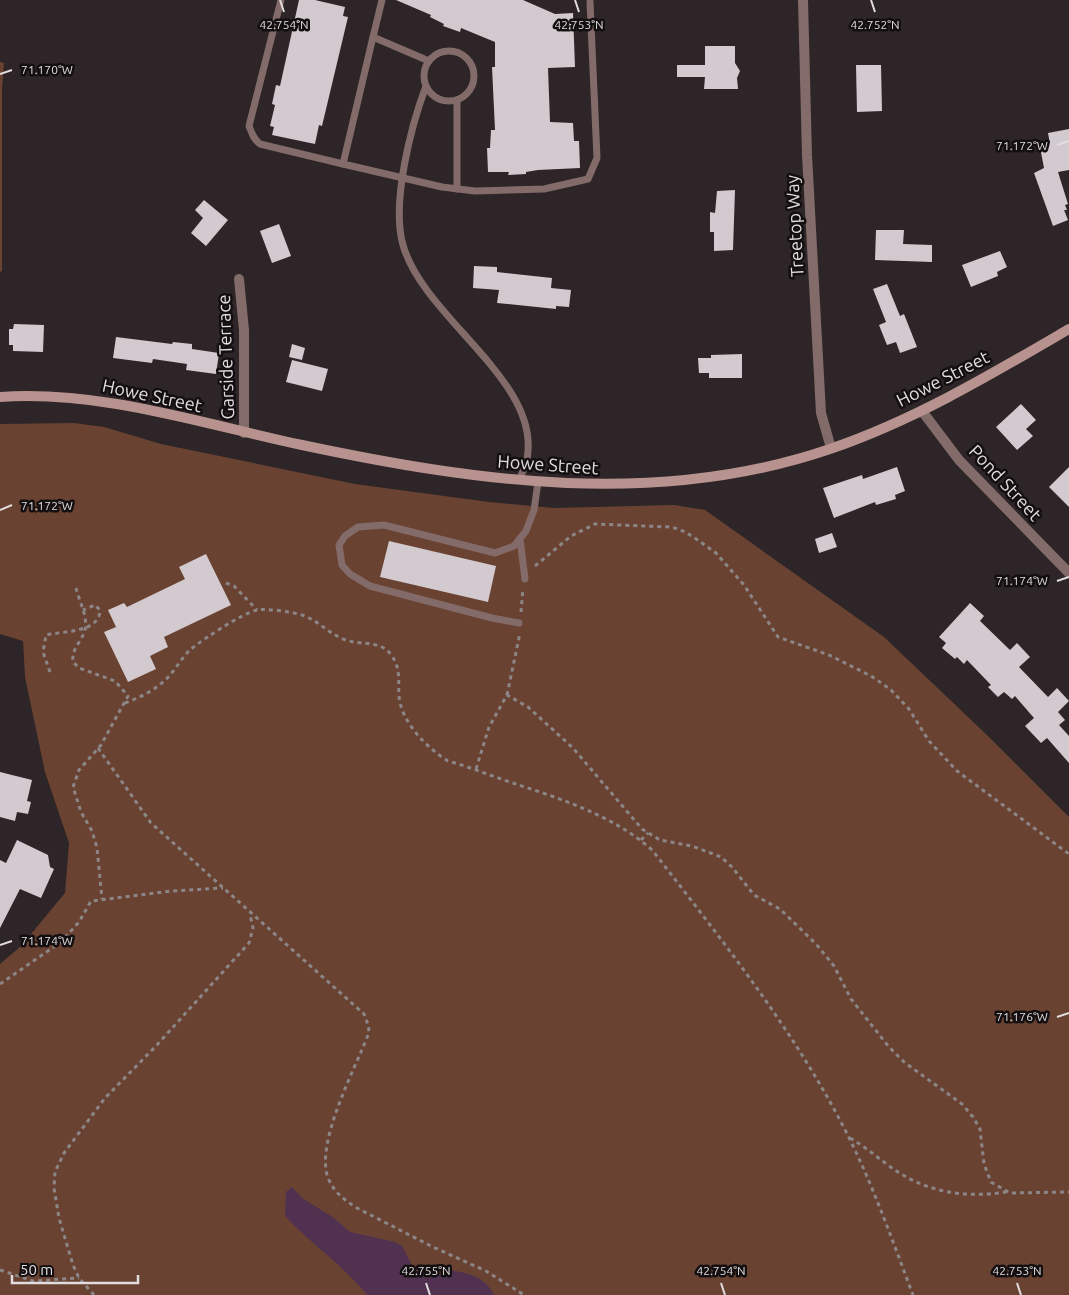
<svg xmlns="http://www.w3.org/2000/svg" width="1069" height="1295" font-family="Ubuntu,sans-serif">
  <rect width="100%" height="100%" fill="#2d2527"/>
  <!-- green -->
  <g fill="#694232">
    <polygon points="0,62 4,63 2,89 2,271 0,272"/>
    <polygon points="74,423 104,427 161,444 355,484 489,502 554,508 674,505 705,510 884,637 989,737 1069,817 1069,1295 0,1295 0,964 21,946 65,893 69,843 45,772 25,677 23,641 0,634 0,424"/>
  </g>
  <!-- water -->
  <path fill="#503150" d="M292,1187l10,11 32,20 16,14 45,10 7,4 10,19 6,6 13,5 12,-2 4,-4c18,2 38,6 47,25h-127c-24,-30 -56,-51 -82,-79l1,-24z"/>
  <!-- building -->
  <g fill="#d2cace">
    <polygon points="299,0 315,0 345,7 343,16 348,17 322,126 319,125 315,144 272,135 274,127 270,126 275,105 272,104 276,85 280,86"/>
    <polygon points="396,0 523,0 555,14 573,13 575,67 548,68 550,122 573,123 574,141 579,141 580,168 538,170 526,172 526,174 508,175 509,172 488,172 487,148 490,148 491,130 495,130 492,67 495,67 495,42 461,28 460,32 443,26 444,24 430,17 431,15"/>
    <polygon points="705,46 735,46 735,63 740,71 737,78 738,89 704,89 705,77 677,77 677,65 705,65"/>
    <polygon points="856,65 881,65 882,111 857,112"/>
    <polygon points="1069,129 1069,170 1058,172 1068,204 1065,205 1067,210 1064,210 1068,220 1053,226 1034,173 1044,168 1039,142 1048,140 1050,144 1048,133"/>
    <polygon points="735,190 733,250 714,251 714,232 710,232 710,212 715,213 717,191"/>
    <polygon points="204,200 228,220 206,246 191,233 203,218 195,210"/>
    <polygon points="279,224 291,256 272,263 260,231"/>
    <polygon points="876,230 904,230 903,244 932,245 932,262 875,260"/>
    <polygon points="1000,251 1007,267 997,272 998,276 971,287 962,265"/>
    <polygon points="474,266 497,267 497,272 552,278 551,288 571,290 569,307 556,306 556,309 497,303 499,290 473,288"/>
    <polygon points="887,284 900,316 904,314 917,347 900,353 896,342 887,345 879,325 886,322 873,289"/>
    <polygon points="14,324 44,325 43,352 13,351 13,345 9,345 9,329 13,329"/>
    <polygon points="116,337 172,344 173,342 192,344 192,349 219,353 216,374 186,370 187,364 153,359 152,363 113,358"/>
    <polygon points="292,344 305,348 302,360 289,357"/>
    <polygon points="742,354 742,378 709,378 709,373 699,373 698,358 711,358 711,355"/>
    <polygon points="292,360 328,369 322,391 286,382"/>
    <polygon points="1021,404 1036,420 1026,429 1033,436 1017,450 996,427"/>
    <polygon points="897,467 905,491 895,495 896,499 876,505 875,502 834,518 823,488 862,475 863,479"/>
    <polygon points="1069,467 1069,507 1049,487"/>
    <polygon points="832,533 837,547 819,553 815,539"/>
    <polygon points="389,541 496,566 488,602 380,577"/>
    <polygon points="206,554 231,605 164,637 168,647 150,656 156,669 128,682 104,632 116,627 108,610 124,603 127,607 185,579 179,567"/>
    <polygon points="970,603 984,616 980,621 1010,650 1017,643 1030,657 1019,667 1048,697 1057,688 1069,701 1058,712 1065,720 1059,725 1069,736 1069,763 1047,738 1041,743 1025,726 1034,718 1015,696 1012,699 1004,692 998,697 988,687 991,685 967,660 964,664 957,657 955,659 942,648 946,643 939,637"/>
    <polygon points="0,772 32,780 27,801 31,802 28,814 17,812 15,821 0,817"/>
    <polygon points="17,840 48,855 50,867 54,869 41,898 20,889 0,928 0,860 6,863"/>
  </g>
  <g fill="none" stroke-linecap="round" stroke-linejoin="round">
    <!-- path -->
    <g stroke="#8c8687" stroke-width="3" stroke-dasharray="4 4" stroke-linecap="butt">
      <polyline points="535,566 571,536 595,524 669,527 679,529 692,536 716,553 744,585 778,637 829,655 871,676 890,689 909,709 929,741 957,771 1069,854"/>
      <polyline points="226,583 234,586 257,610"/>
      <path d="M76,588c3,13 12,28 9,42 -3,11 -14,19 -12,32l6,6 36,13 13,15 -27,49 -22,25 -6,17 8,25 11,19 5,17 5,51"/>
      <polyline points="521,612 523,588"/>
      <path d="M50,672l-7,-20 3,-17c16,-4 54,-2 54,-25l-5,-5 -12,5"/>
      <polyline points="507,695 520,633"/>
      <path d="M125,703c16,-6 33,-14 45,-28 7,-8 13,-19 21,-26 14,-11 50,-35 66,-39 9,-2 35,2 45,5 15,5 24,16 39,23 17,9 39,0 51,18 9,13 6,25 7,40 2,26 28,52 49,65 22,6 43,15 65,22 48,16 102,33 140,68 68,88 137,174 189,273 29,55 49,113 71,171"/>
      <path d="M98,748l53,75 213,191 5,13 -1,8c-13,34 -53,108 -40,143 6,14 16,22 29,30l76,39 53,24 38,24"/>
      <polyline points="476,769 489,727 507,695 528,707 573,748 642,829 660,840 692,846 721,857 732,867 754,895 780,909 816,944 834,966 851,999 889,1047 904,1062 962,1104 973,1117 980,1129 984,1164 991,1182 1010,1193 1069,1192"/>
      <polyline points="641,840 648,833"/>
      <polyline points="0,984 61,942 79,922 91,901 172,891 223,888"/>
      <path d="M850,1138c16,9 30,22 45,32 34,23 71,28 111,22"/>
      <polyline points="0,1270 33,1281 79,1278"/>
      <polyline points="94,1295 79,1278 73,1265 59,1218 54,1188 55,1172 64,1153 105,1098 156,1046 249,943 253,928 250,914"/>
    </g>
    <!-- service -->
    <g stroke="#836b69" stroke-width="7">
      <path d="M281,0l-32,126c3,7 4,13 11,18l83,20"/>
      <polyline points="382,0 373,37 429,61"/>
      <polyline points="373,37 343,164 442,187 475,191 544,189 588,179 597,158 590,2"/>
      <circle cx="449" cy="76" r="25"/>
      <path d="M426,86c-15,40 -35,117 -23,159 21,74 139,136 124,214 -1,7 -5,14 -8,21"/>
      <polyline points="457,100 457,189"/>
      <polyline points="520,539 525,579"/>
      <polyline points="519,623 492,618 370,586 350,574 342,565 339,545 345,536 358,527 384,525 495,553 514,546 526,531 534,510 538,482"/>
    </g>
    <!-- minor -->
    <g stroke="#836b69" stroke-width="10">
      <polyline points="803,0 807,155 821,413 831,448"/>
      <polyline points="239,279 244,330 244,433"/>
    </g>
    <!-- tertiary -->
    <polyline stroke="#836b69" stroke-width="10" points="922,411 959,460 1069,573"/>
    <!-- secondary -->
    <path stroke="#b7928e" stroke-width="10" d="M0,397c102,-7 203,27 302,48 175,37 355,63 528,4 85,-29 162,-75 239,-120"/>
  </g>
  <!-- ticks -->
  <path fill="none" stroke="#e1dcdd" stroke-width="2" d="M280,0l4,12M575,0l4,12M871,0l4,12M0,74l12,-4M1057,145l12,-4M0,510l12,-5M1057,581l12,-4M0,945l12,-4M1057,1017l12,-4M426,1283l4,12M721,1283l4,12M1017,1283l4,12"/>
  <g text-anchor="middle" stroke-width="5" stroke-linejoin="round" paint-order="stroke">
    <!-- street labels -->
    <g font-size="18" fill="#e1dcdd" stroke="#130f10">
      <text transform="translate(795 226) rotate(-93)" y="6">Treetop Way</text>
      <text transform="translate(226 357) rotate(-92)" y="6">Garside Terrace</text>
      <text transform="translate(943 379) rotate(-27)" y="6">Howe Street</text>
      <text transform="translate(152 396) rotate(12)" y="6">Howe Street</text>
      <text transform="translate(548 465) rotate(4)" y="6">Howe Street</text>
      <text transform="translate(1005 483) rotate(47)" y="6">Pond Street</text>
    </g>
  </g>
  <g font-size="12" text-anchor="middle" fill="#e1dcdd" stroke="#130f10" stroke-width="5" stroke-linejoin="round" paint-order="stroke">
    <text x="284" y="29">42.754°N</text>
    <text x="579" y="29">42.753°N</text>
    <text x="875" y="29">42.752°N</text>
    <text x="47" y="74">71.170°W</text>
    <text x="1022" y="150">71.172°W</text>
    <text x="47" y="510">71.172°W</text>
    <text x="1022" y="585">71.174°W</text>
    <text x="47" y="945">71.174°W</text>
    <text x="1022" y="1021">71.176°W</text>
    <text x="426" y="1275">42.755°N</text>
    <text x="721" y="1275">42.754°N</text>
    <text x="1017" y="1275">42.753°N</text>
  </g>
  <!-- scale -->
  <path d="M12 1275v8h126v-8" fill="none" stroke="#e1dcdd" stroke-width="2.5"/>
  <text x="20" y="1275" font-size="15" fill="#e1dcdd" stroke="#130f10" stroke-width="4" paint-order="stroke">50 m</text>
</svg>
